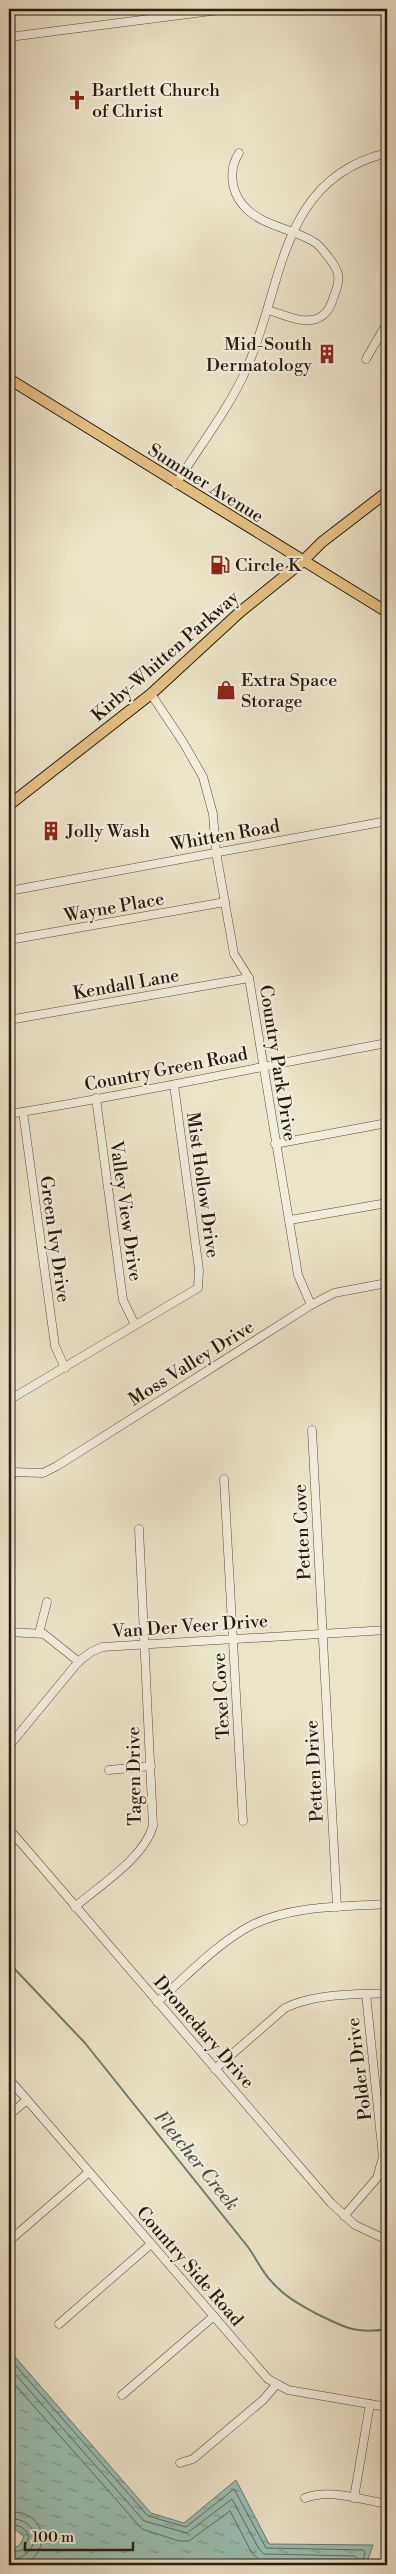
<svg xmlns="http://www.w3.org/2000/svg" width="396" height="2574" font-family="'Libre Bodoni',serif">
  <defs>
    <pattern id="water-ripples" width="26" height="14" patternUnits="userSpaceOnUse" patternTransform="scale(1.25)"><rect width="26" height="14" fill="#9abfb3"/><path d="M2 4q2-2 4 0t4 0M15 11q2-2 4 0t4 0" fill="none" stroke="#7d9a90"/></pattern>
  </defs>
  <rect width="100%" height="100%" fill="#ede5c9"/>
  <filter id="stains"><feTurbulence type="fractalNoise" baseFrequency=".004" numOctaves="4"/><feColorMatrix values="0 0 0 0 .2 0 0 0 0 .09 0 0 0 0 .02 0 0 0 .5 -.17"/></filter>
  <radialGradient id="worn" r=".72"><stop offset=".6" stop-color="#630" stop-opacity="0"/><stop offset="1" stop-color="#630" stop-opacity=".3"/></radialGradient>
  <!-- water -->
  <polygon fill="url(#water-ripples)" stroke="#6b7d71" points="9,2350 151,2513 184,2523 236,2480 269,2544 373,2545 366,2565 9,2565 9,2549 19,2546 24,2537 16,2530 9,2531"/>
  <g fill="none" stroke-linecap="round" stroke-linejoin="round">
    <!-- shore -->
    <g stroke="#606d60" stroke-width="1">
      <polyline points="9,2358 148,2516 186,2527 234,2489 266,2548 363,2550 365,2552 362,2565"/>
      <polyline points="9,2367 144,2521 187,2533 232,2499 259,2549 264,2554 355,2556 357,2558 356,2565"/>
      <polyline points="9,2378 142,2529 179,2541 189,2541 230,2511 252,2553 261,2561 346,2563 348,2565"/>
      <path d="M9,2512c16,-1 29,6 33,22 1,16 -8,27 -22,31"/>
      <path d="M9,2519c13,-1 24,5 26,19 -3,14 -12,21 -26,22"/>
      <path d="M9,2525c10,0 17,2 20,12l-6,13 -14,3"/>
    </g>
    <!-- stream -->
    <path stroke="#6b7d71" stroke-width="2" d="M9,1963l76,80 163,204c8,11 14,25 24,35 12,14 27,22 43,31 27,13 40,22 72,16"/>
    <defs>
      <g id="minor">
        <polyline points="9,37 227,9"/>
        <path d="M239,153c-10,15 -9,37 4,52 17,21 49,23 71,37 6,3 11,11 15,16 10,12 12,20 6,35 -4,12 -6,21 -19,26 -15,5 -34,-5 -48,-9"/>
        <polyline points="366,359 387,323"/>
        <path d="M176,484c23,-37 52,-74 70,-114 38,-84 32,-191 141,-217"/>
        <polyline points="151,694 183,742 203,777 213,814 216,852 234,954 249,978 298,1275 311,1305"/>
        <polyline points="9,891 387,821"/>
        <polyline points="9,940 225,902"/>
        <polyline points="9,1020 249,978"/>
        <polyline points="96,1098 123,1300 135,1325"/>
        <polyline points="23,1112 55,1346 65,1368"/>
        <path d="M9,1114c127,-20 252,-48 378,-71"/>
        <polyline points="275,1144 387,1123"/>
        <polyline points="290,1220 387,1203"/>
        <polyline points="9,1400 198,1288 199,1270 174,1085"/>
        <polyline points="312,1430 337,1907"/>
        <polyline points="13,1472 43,1473 57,1466 311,1305 334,1293 387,1283"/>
        <polyline points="224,1479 243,1821"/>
        <polyline points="9,1482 13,1472"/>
        <polyline points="9,1632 44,1634 79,1662"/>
        <polyline points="39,1633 47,1602"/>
        <polyline points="9,1746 79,1661 91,1652 102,1647 387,1630"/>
        <polyline points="109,1770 151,1766"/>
        <polyline points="9,1829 331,2203 355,2225 387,2240"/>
        <path d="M75,1907c25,-22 69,-49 78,-81l-14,-297"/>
        <path d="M157,2002c30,-26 60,-59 95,-77 41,-20 91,-18 135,-21"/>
        <path d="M215,2069l70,-61c31,-15 69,-13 102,-15"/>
        <polyline points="9,2079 268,2379 288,2390 387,2407"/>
        <polyline points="9,2115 27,2100"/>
        <polyline points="344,2216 377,2178 383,2157 366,1994"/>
        <polyline points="9,2241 89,2172"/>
        <polyline points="59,2324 151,2244"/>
        <polyline points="122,2395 214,2316"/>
        <polyline points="180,2463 193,2459 263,2400 276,2385"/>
        <path d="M305,2498c24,-10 57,2 82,6"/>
        <polyline points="354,2498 370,2404"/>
      </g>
      <g id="major">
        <polyline points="9,379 387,612"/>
        <polyline points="9,805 151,694 240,612 302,562 322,542 387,492"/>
      </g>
    </defs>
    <!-- minor casing -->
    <use href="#minor" stroke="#574e3d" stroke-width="9"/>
    <!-- major casing -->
    <use href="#major" stroke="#251b0e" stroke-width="12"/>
    <!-- minor -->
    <use href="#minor" stroke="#f3eedc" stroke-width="8"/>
    <!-- major -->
    <use href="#major" stroke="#e6c284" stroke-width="10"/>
  </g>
  <!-- icons -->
  <defs>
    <symbol id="church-bare" viewBox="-9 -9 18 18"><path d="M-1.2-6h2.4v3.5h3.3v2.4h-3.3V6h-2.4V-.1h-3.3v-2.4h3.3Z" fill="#8f2418" stroke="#f3eedc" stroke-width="2.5" paint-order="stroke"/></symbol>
    <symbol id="building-bare" viewBox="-9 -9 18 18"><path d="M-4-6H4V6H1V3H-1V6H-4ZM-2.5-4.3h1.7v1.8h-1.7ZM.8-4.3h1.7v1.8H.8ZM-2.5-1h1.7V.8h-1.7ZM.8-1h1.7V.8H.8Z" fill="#8f2418" stroke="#f3eedc" stroke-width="2.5" paint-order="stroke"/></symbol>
    <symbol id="fuel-bare" viewBox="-9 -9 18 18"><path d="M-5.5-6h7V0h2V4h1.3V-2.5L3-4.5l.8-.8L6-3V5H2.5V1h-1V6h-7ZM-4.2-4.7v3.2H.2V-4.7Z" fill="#8f2418" stroke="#f3eedc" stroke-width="2.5" paint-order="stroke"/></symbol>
    <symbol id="shop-bare" viewBox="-9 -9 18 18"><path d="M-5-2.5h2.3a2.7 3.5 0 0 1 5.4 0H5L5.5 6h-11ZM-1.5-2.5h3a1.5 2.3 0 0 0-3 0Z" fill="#8f2418" stroke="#f3eedc" stroke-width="2.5" paint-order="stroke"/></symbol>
  </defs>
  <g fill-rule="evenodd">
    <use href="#church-bare" x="63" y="86" width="28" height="28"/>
    <use href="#building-bare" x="313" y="340" width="28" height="28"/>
    <use href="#fuel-bare" x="206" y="551" width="28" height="28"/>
    <use href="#shop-bare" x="212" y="676" width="28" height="28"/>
    <use href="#building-bare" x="37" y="817" width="28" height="28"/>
  </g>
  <g text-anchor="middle" stroke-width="4.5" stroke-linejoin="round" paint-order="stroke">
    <!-- poi labels -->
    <g font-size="18" fill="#251b0e" stroke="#f3eedc" text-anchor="start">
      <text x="92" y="96">Bartlett Church<tspan x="92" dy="21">of Christ</tspan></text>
      <text x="312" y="350" text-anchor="end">Mid-South<tspan x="312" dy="21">Dermatology</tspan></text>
      <text x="235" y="571">Circle K</text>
      <text x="241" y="686">Extra Space<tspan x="241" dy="21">Storage</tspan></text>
      <text x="66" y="837">Jolly Wash</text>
    </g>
    <!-- street labels -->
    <g font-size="18" fill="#251b0e" stroke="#f3eedc">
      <text transform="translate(206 483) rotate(32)" y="6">Summer Avenue</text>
      <text transform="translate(165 656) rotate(-41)" y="6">Kirby-Whitten Parkway</text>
      <text transform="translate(225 835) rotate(-10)" y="6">Whitten Road</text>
      <text transform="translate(114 907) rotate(-10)" y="6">Wayne Place</text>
      <text transform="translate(126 984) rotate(-10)" y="6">Kendall Lane</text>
      <text transform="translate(278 1063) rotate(81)" y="6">Country Park Drive</text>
      <text transform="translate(166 1069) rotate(-11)" y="6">Country Green Road</text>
      <text transform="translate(203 1185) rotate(82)" y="6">Mist Hollow Drive</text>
      <text transform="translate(126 1211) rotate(82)" y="6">Valley View Drive</text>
      <text transform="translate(55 1239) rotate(82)" y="6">Green Ivy Drive</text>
      <text transform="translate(191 1363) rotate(-32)" y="6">Moss Valley Drive</text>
      <text transform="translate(302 1532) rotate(-93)" y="6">Petten Cove</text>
      <text transform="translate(190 1626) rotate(-4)" y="6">Van Der Veer Drive</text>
      <text transform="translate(221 1696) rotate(-93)" y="6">Texel Cove</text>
      <text transform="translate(314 1771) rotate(-93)" y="6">Petten Drive</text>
      <text transform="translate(134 1776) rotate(-91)" y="6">Tagen Drive</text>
      <text transform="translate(204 2032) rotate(49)" y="6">Dromedary Drive</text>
      <text transform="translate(359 2069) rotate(-97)" y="6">Polder Drive</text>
      <text transform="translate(190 2266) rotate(49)" y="6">Country Side Road</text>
    </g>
    <!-- water labels -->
    <g font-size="19" font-style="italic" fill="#4e5448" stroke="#f3eedc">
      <text transform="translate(197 2160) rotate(51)" y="7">Fletcher Creek</text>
    </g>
  </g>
  <!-- margin -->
  <rect width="396" height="2574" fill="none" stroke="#ede5c9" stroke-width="30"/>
  <rect x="10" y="10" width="376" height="2554" fill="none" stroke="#251b0e" stroke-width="2.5"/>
  <rect x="15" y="15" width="366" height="2544" fill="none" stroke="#251b0e"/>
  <!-- scale -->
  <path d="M25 2542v8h108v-8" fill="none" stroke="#251b0e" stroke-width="2.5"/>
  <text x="32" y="2542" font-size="15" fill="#251b0e" stroke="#f3eedc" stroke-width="4" paint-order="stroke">100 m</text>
  <rect width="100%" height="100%" filter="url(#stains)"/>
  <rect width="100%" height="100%" fill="url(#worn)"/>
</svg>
